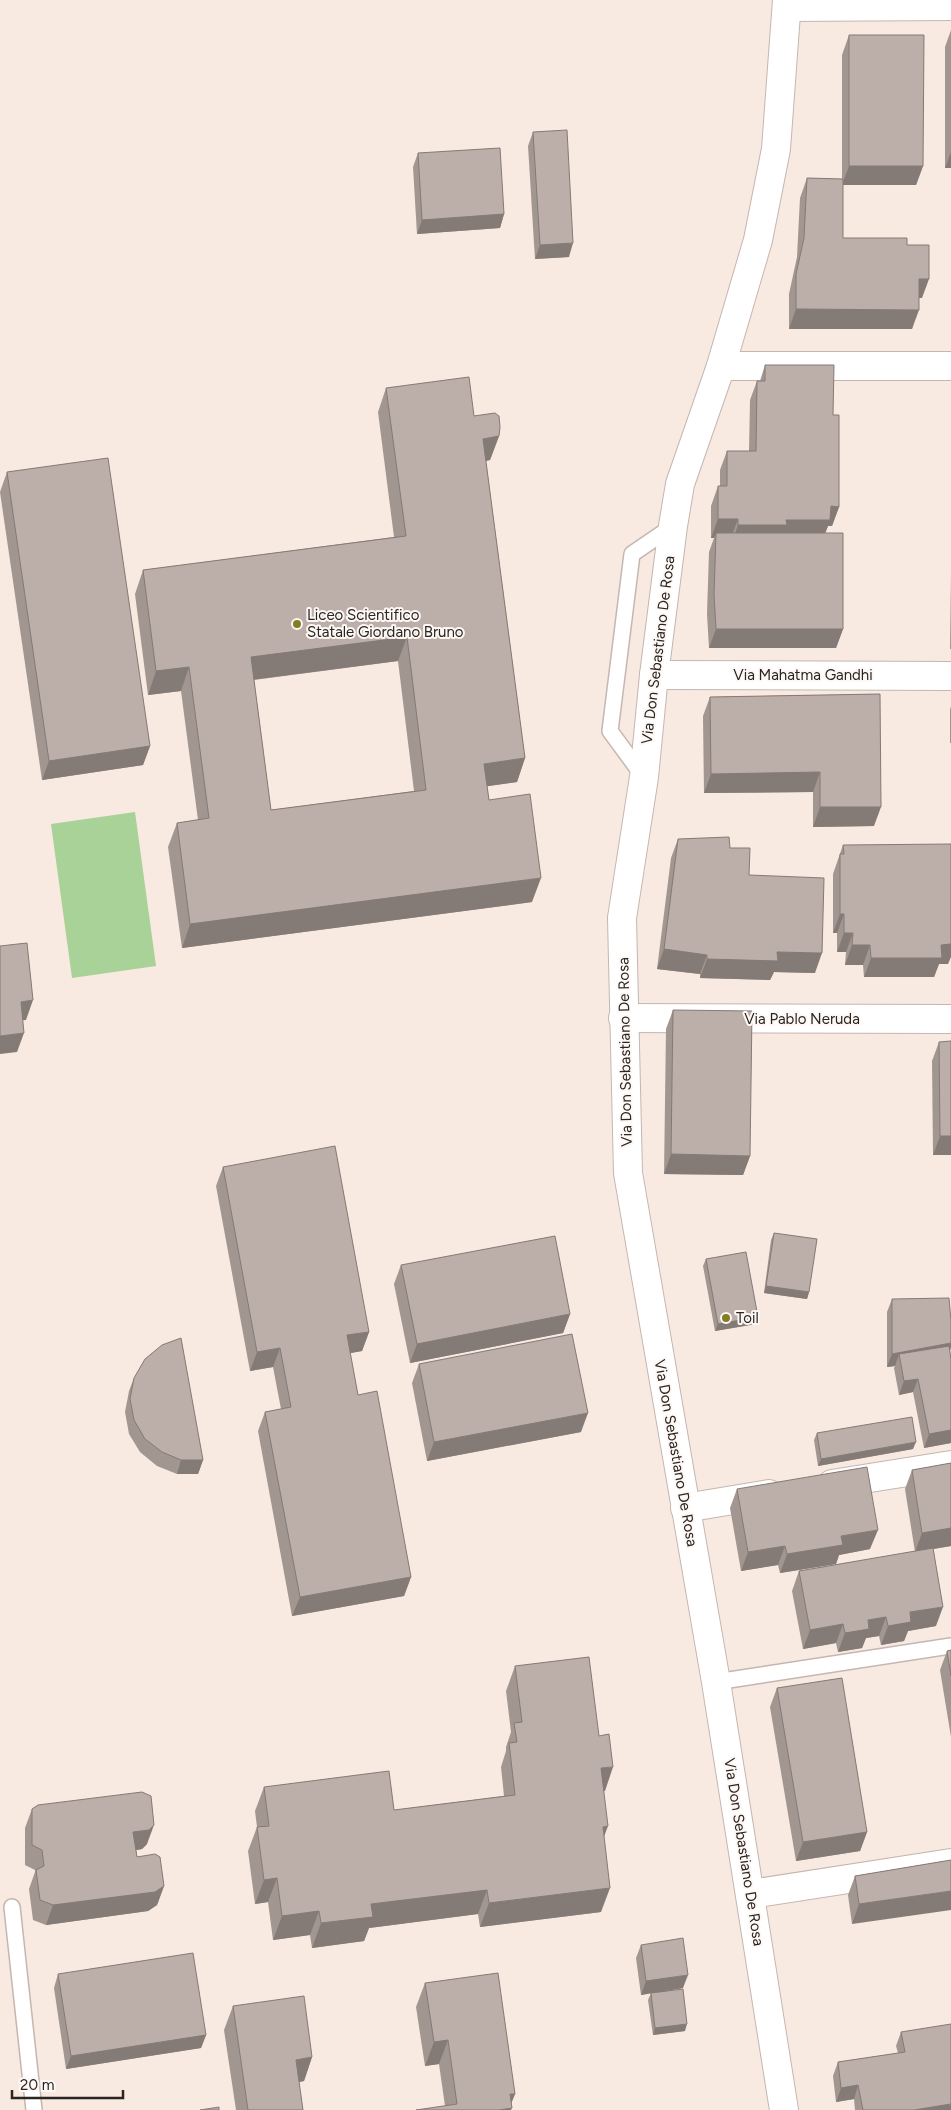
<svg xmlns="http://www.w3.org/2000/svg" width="951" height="2110" font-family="Figtree,sans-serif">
  <rect width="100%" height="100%" fill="#f8e9e1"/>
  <!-- green -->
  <polygon fill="#a9d298" points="135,812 156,966 72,978 51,824"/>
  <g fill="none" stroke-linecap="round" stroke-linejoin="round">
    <defs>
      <g id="lane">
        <polyline points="643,776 610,731 632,554 673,526"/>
        <polyline points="716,1682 951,1646"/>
        <polyline points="12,1907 34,2110"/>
      </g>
      <g id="street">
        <polyline points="787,7 951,6"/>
        <polyline points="721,366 951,366"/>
        <polyline points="654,675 951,676"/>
        <polyline points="623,1018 951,1019"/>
        <polyline points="832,1484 951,1465"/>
        <polyline points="685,1508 769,1494"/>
        <polyline points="751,1894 951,1863"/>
      </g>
      <polyline id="secondary" points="784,2110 716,1682 628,1173 622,918 644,777 654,675 673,526 680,484 721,366 758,240 776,149 787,0"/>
    </defs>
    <!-- lane casing -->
    <use href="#lane" stroke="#c5b6b0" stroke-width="18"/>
    <!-- street casing -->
    <use href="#street" stroke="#c5b6b0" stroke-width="30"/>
    <!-- secondary casing -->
    <use href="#secondary" stroke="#c5b6b0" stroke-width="30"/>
    <!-- lane -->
    <use href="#lane" stroke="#fff" stroke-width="15"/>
    <!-- street -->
    <use href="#street" stroke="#fff" stroke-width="28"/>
    <!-- secondary -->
    <use href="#secondary" stroke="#fff" stroke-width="28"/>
  </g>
  <!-- wall -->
  <g fill="#a29690" fill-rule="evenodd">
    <polygon points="951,30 951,168 945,168 945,47"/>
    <polygon points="849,35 923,166 916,185 843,185 843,238 907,245 922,298 919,298 912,329 789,329 789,294 797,257 800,198 807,178 842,179 842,55"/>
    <polygon points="533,132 569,257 535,259 528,146"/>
    <polygon points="418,153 504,214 500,228 417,234 413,167"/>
    <polygon points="765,365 833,415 839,507 832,526 828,526 825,533 843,629 836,648 709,648 707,614 709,552 714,538 711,538 711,506 718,486 720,486 720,470 727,451 749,451 750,400 757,381 760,381"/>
    <path d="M386,388l88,28 25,20 -9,24 -4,1 39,297 -8,24 -30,4 2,14 43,102 -350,46 -14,-101 9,-24 21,-3 -17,-129 -33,4 -13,-101 8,-24 251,-33 -16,-125zM398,661l16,130 -143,19 -17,-130z"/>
    <polygon points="7,472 150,746 143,765 42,780 0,492"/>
    <polygon points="951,573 951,649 950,649"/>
    <polygon points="880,694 874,826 813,827 813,792 704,793 703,716 710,697"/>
    <polygon points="951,706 951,743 950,743 950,710"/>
    <polygon points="678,839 730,848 815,973 774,972 770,980 700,978 700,974 657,969 671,858"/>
    <polygon points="843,845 948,964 939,964 934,977 864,977 863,965 845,965 846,952 837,952 837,933 833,933 833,874"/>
    <polygon points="673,1010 750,1156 743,1175 664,1174 666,1029"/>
    <polygon points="939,1042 951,1155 933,1155 932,1061"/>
    <polygon points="223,1167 369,1332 362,1351 350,1353 358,1395 411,1577 404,1596 292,1616 258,1431 265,1412 281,1409 273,1367 250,1371 216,1186"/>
    <polygon points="774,1233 809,1292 807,1299 764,1293 771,1240"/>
    <polygon points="706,1259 758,1317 756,1324 715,1331 703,1266"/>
    <polygon points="401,1265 570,1314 563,1333 410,1363 394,1284"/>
    <polygon points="892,1299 951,1347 950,1351 951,1359 951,1443 924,1448 913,1392 899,1395 894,1368 895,1366 887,1367 887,1312"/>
    <polygon points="419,1364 581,1432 427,1461 412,1383"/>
    <polygon points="134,1378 203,1460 198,1474 177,1474 157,1466 140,1452 129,1434 125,1412 129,1391"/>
    <polygon points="817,1433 913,1449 818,1466 814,1440"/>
    <polygon points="951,1463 951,1546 933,1549 936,1626 908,1631 904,1641 881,1645 879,1636 866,1638 862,1648 838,1652 836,1643 803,1649 792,1591 799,1571 915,1552 905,1489 912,1470"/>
    <polygon points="737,1489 870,1549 839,1555 836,1564 780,1573 778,1565 741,1571 730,1508"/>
    <polygon points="951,1650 951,1737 940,1670 947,1651"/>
    <polygon points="515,1666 605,1791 604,1791 604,1838 601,1912 480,1927 478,1914 369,1928 364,1941 312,1948 310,1935 273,1940 268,1902 255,1904 248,1851 257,1827 255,1811 264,1787 394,1810 504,1796 501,1767 506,1751 506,1747 511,1732 506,1691"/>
    <polygon points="777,1688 867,1832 860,1851 796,1861 770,1707"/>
    <polygon points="32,1809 147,1844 142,1849 136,1850 137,1857 164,1886 157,1905 148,1911 46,1925 33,1920 29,1889 35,1872 35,1870 25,1865 25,1828"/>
    <polygon points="951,1860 852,1924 848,1895 855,1876"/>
    <polygon points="641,1945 683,1988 667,1991 685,2031 653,2035 648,2000 651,1993 641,1995 636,1958"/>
    <polygon points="58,1974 206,2035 201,2048 66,2069 54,1988"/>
    <polygon points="425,1983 515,2094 511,2103 511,2110 416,2110 445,2106 439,2064 425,2066 416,2007"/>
    <polygon points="233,2006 312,2057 304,2081 299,2082 303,2110 236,2110 224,2030"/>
    <polygon points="901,2032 951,2110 855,2110 854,2099 836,2102 833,2076 838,2062 898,2053 896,2046"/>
  </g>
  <!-- shaded-wall -->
  <g fill="#847a76">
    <polygon points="951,152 951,168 945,168"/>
    <polygon points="849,166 923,166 916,185 842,185"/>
    <polygon points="504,214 500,228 417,234 422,220"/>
    <polygon points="573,243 569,257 535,259 540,245"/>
    <polygon points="919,279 929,279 922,298 912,298"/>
    <polygon points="796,309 919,310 912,329 789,329"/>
    <polygon points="499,436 490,460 475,463 483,439"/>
    <polygon points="831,506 839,507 832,526 828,526 823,539 731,545 738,525 786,520"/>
    <polygon points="718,519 738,519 731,538 716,533 714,538 711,538"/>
    <polygon points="716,629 843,629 836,648 709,648"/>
    <polygon points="407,637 398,661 242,681 251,657"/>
    <polygon points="189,667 181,691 148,695 156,671"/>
    <polygon points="150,746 143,765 42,780 49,761"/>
    <polygon points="525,758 517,782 475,788 484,764"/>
    <polygon points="820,772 813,792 704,793 711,774"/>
    <polygon points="820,807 881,807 874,826 813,827"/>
    <polygon points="541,878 532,902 182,948 190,924"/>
    <polygon points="840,914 844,914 837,933 833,933"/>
    <polygon points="844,933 853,933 846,952 837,952"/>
    <polygon points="951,943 951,957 948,964 939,964 934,977 864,977 871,958"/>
    <polygon points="852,945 870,945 863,965 845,965"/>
    <polygon points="664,949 707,955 700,974 657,969"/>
    <polygon points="777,952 822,953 815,973 774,972 770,980 700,978 707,959"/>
    <polygon points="33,1000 26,1020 14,1021 21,1002"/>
    <polygon points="24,1033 17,1052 0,1054 0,1036"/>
    <polygon points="940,1136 951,1136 951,1155 933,1155"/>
    <polygon points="671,1154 750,1156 743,1175 664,1174"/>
    <polygon points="766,1286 809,1292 807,1299 764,1293"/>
    <polygon points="570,1314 563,1333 410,1363 417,1344"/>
    <polygon points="758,1317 756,1324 715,1331 718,1324"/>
    <polygon points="369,1332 362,1351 340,1355 347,1335"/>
    <polygon points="951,1343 951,1347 948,1356 899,1354 895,1366 887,1367 892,1354"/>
    <polygon points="280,1348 273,1367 250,1371 257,1352"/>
    <polygon points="918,1379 913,1392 899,1395 904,1381"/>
    <polygon points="588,1413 581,1432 427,1461 434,1442"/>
    <polygon points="951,1430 951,1443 924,1448 929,1434"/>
    <polygon points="916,1442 913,1449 818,1466 821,1459"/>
    <polygon points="181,1460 203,1460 198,1474 177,1474"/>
    <polygon points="951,1528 951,1546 915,1552 922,1533"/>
    <polygon points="878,1530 870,1549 839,1555 836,1564 780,1573 787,1554 841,1536"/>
    <polygon points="785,1546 778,1565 741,1571 748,1552"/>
    <polygon points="411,1577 404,1596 292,1616 300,1597"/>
    <polygon points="943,1607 936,1626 908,1631 904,1641 881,1645 888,1626 910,1612"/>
    <polygon points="886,1617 879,1636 866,1638 862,1648 838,1652 845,1633 868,1620"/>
    <polygon points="843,1624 836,1643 803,1649 810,1630"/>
    <polygon points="613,1767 605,1791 592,1792 601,1768"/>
    <polygon points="154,1825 147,1844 142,1849 126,1852 133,1832"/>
    <polygon points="608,1826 599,1850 603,1827"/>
    <polygon points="867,1832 860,1851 796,1861 803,1842"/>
    <polygon points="277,1878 268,1902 255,1904 264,1880"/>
    <polygon points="164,1886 157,1905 148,1911 46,1925 53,1905"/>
    <polygon points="610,1888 601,1912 480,1927 489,1903"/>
    <polygon points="487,1890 478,1914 369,1928 364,1941 312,1948 321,1923 371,1904"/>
    <polygon points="951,1891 951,1910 852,1924 859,1904"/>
    <polygon points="319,1911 310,1935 273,1940 282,1916"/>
    <polygon points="688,1975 683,1988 641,1995 646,1981"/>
    <polygon points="687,2024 685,2031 653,2035 655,2028"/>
    <polygon points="206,2035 201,2048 66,2069 71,2056"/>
    <polygon points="448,2040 439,2064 425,2066 434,2042"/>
    <polygon points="312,2057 304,2081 288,2084 296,2060"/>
    <polygon points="858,2085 854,2099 836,2102 841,2088"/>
    <polygon points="510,2094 515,2094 509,2109 512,2108 511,2110 499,2110"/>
    <polygon points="951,2104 951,2110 914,2110"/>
  </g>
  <!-- building -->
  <g fill="#bcaea8" stroke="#847a76" fill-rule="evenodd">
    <polygon points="849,35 924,35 923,166 849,166"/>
    <polygon points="567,130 573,243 540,245 533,132"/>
    <polygon points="500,148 504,214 422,220 418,153"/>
    <polygon points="807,178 843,179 843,238 907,238 907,245 929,245 929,279 919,279 919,310 796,309 796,274 804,238"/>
    <polygon points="765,365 834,365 833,415 839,415 839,507 831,506 830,520 786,520 787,525 738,525 738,519 718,519 718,486 727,486 727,451 756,451 757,381 765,381"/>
    <path d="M469,377l5,39 21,-3 4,3 1,11 -1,9 -16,3 42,319 -41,6 5,36 41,-6 11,84 -351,46 -13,-101 32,-5 -20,-151 -33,4 -13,-101 263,-34 -20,-148zM407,637l19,153 -155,20 -20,-153z"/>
    <polygon points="108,458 150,746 49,761 7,472"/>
    <polygon points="716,533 843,533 843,629 716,629 714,595"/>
    <polygon points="880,694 881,807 820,807 820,772 711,774 710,697"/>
    <polygon points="729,837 730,848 750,848 749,875 824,878 822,953 777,952 778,961 707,959 707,955 664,949 678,839"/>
    <polygon points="951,844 951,944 941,945 942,958 871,958 870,945 852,945 853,933 844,933 844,914 840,914 840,854 844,854 843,845"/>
    <polygon points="27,943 33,1000 21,1002 24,1033 0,1036 0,946"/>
    <polygon points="673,1010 752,1011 750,1156 671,1154"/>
    <polygon points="951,1041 951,1136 940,1136 939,1042"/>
    <polygon points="335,1146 369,1332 347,1335 358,1395 377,1391 411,1577 300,1597 265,1412 291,1407 280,1348 257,1352 223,1167"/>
    <polygon points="774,1233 817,1239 809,1292 766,1286"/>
    <polygon points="555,1236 570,1314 417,1344 401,1265"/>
    <polygon points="746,1252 758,1317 718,1324 706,1259"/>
    <polygon points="949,1298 951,1321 951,1343 892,1354 892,1299"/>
    <polygon points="572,1334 588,1413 434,1442 419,1364"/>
    <polygon points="181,1338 203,1460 181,1460 162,1452 145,1439 134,1420 130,1399 134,1378 145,1359 162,1345"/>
    <polygon points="949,1346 951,1359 951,1430 929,1434 918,1379 904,1381 899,1354"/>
    <polygon points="912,1417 916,1442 821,1459 817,1433"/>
    <polygon points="951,1463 951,1528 922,1533 912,1470"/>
    <polygon points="867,1467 878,1530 841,1536 843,1545 787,1554 785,1546 748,1552 737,1489"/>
    <polygon points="933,1548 943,1607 910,1612 911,1622 888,1626 886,1617 868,1620 869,1629 845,1633 843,1624 810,1630 799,1571"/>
    <polygon points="951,1650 951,1676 947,1651"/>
    <polygon points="589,1657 599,1736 609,1734 613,1767 601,1768 608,1826 603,1827 610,1888 489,1903 487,1890 371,1904 373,1917 321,1923 319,1911 282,1916 277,1878 264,1880 257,1827 269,1826 264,1787 389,1771 394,1810 515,1795 509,1743 517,1742 514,1723 522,1722 515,1666"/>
    <polygon points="842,1678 867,1832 803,1842 777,1688"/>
    <polygon points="142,1792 151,1796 154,1825 149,1830 133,1832 137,1857 155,1854 160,1857 164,1886 155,1892 53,1905 40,1900 36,1870 44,1866 42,1850 32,1845 32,1809 38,1805"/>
    <polygon points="951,1860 951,1891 859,1904 855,1876"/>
    <polygon points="683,1938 688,1975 646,1981 641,1945"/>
    <polygon points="193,1953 206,2035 71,2056 58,1974"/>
    <polygon points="498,1973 515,2094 510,2094 512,2108 499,2110 416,2110 457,2104 448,2040 434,2042 425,1983"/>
    <polygon points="683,1989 687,2024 655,2028 651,1993"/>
    <polygon points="304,1996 312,2057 296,2060 303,2110 248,2110 233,2006"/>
    <polygon points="951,2024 951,2104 914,2110 863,2110 858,2085 841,2088 838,2062 905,2052 901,2032"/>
    <polygon points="219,2107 219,2110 200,2110"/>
  </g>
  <!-- markers -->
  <g fill="#867c22" stroke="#fef8f5" stroke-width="2">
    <circle cx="297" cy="624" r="5"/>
    <circle cx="726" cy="1318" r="5"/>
  </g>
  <g text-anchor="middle" stroke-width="4" stroke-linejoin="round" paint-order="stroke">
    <!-- poi labels -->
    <g font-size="15" fill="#2a2422" stroke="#fef8f5" text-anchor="start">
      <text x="307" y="620">Liceo Scientifico<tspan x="307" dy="17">Statale Giordano Bruno</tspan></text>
      <text x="736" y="1323">Toil</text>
    </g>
    <!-- street labels -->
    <g font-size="15" fill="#2a2422" stroke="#fef8f5">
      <text transform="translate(658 650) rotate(-83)" y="5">Via Don Sebastiano De Rosa</text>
      <text x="803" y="680">Via Mahatma Gandhi</text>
      <text x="802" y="1024">Via Pablo Neruda</text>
      <text transform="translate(625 1052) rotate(-91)" y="5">Via Don Sebastiano De Rosa</text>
      <text transform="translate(676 1453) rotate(80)" y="5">Via Don Sebastiano De Rosa</text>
      <text transform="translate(744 1852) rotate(81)" y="5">Via Don Sebastiano De Rosa</text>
    </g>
  </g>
  <!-- scale -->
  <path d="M12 2090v8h111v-8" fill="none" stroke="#2a2422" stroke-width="2.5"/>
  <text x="20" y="2090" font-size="15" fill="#2a2422" stroke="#fef8f5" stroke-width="4" paint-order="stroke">20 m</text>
</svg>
